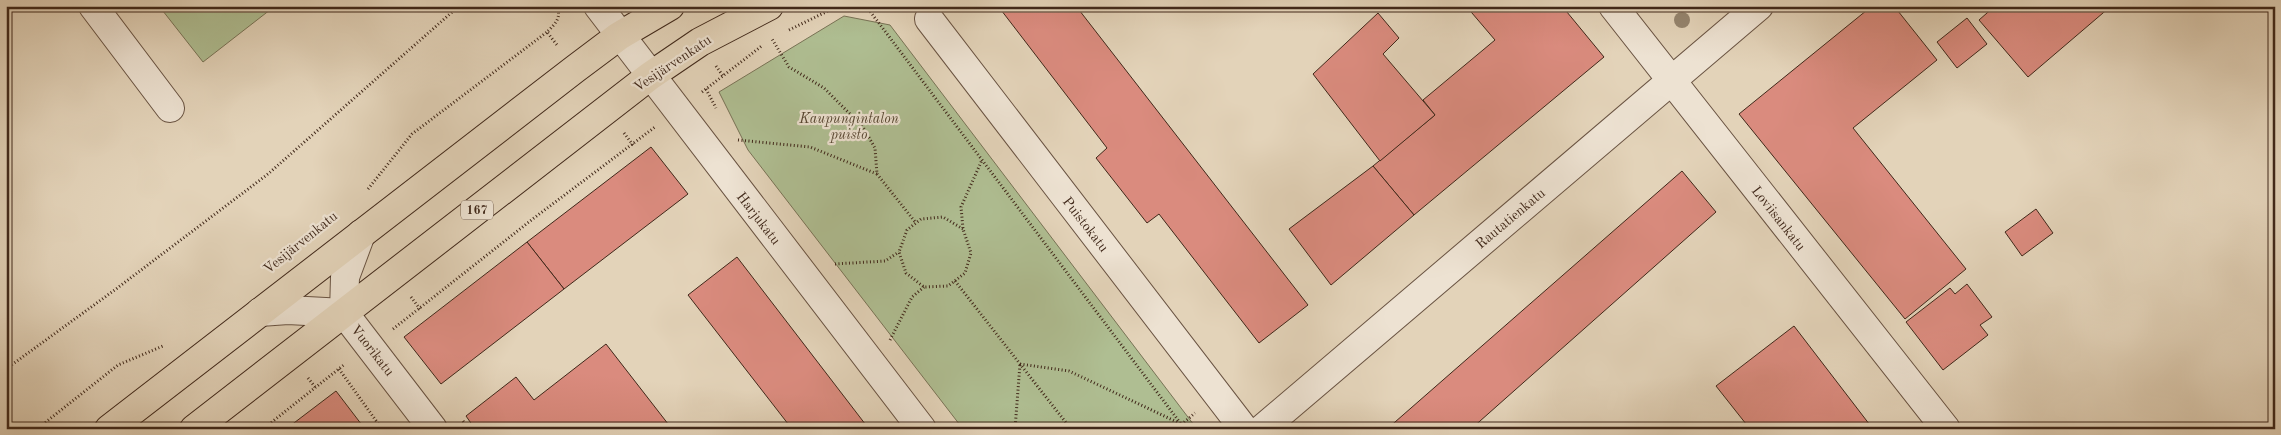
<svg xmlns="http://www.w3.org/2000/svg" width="2281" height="435" font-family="'Old Standard TT',serif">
  <rect width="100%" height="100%" fill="#e3d3b9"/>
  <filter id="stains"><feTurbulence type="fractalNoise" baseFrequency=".004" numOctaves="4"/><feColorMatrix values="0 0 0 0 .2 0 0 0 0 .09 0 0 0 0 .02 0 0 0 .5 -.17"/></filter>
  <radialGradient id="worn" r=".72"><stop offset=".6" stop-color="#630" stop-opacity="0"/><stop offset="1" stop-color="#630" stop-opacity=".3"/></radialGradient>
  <!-- green -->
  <g fill="#afbe92" stroke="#787356">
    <polygon points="159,6 275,6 203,62"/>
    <polygon points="844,16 890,25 1197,429 963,429 748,150 719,92"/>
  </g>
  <!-- building -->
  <g fill="#da8b7e" stroke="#40281a">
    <polygon points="998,6 1076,6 1308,305 1259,343 1159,214 1147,223 1096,158 1107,148"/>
    <polygon points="1466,6 1562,6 1604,57 1414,215 1373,166 1435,115 1423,100 1495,40"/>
    <polygon points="1872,6 1894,6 1937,60 1853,128 1966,269 1905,319 1739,114"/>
    <polygon points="1995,6 2110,6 2110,7 2028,77 1979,20"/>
    <polygon points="1378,13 1399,38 1383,54 1435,115 1380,161 1313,74"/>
    <polygon points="1967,18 1987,44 1957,68 1937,42"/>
    <polygon points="651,147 688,194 564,289 527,242"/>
    <polygon points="1373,166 1414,215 1331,285 1289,229"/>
    <polygon points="1682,171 1716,212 1471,429 1387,429"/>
    <polygon points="2036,209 2053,233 2022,256 2005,232"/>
    <polygon points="527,242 564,289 441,384 404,337"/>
    <polygon points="737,257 869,429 792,429 688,295"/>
    <polygon points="1967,284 1992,317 1980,325 1988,335 1943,370 1906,322 1950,288 1955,294"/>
    <polygon points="1794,326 1873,429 1750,429 1716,386"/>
    <polygon points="606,344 672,429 475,429 466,416 516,377 534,400"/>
    <polygon points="336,391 365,429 286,429"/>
  </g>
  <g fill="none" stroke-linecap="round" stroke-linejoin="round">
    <defs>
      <g id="minor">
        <polyline points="93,6 170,108"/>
        <polyline points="598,6 922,429"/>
        <polyline points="1613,6 1946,429"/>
        <polyline points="929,19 1244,429"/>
        <polyline points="361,234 345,277 344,313 433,429"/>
        <polyline points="260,312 288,310 344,313"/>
        <polyline points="1262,429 1759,6"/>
      </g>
      <g id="major">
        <polyline points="109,429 575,69 619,36 670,6"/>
        <polyline points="194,429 650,76 700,42 769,6"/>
      </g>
    </defs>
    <!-- minor casing -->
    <use href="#minor" stroke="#695342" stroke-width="30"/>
    <!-- major casing -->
    <use href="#major" stroke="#40281a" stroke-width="30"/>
    <!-- path -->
    <g stroke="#40281a" stroke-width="3" stroke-dasharray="1 2.5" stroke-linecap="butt">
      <path d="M556,6c7,11 -2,19 -9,26l10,13"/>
      <polyline points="866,6 1181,424"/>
      <polyline points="559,11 565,6"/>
      <polyline points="789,30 838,6"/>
      <polyline points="716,66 723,76"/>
      <polyline points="706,89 716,108"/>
      <polyline points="702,92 763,45"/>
      <polyline points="624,133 633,145"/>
      <polyline points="738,140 810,147 877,174 875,148 863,127 824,88 789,67 772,39"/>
      <polyline points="877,174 916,223"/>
      <polyline points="368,189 412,134 547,32"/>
      <polyline points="963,229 943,217 921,219 907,230 899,252 906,273 924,287 948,286 965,273 971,253 963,229 961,207 982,160"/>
      <polyline points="835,264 885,261 899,252"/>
      <polyline points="955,281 1071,429"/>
      <polyline points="411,297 420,309"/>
      <polyline points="393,329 534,218 655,127"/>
      <polyline points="890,340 912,297 924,287"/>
      <polyline points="1020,364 1069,371 1181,424 1182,429"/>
      <polyline points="6,369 116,289 268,174 459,6"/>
      <polyline points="339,369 382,429"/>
      <polyline points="308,378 315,387"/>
      <polyline points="463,421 469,429"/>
      <polyline points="37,429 118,365 163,346"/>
      <polyline points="263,429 345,364"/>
      <polyline points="1015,429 1020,364"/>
      <polyline points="1176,429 1195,413"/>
    </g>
    <!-- minor -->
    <use href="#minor" stroke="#ede2d2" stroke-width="28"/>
    <!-- major -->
    <use href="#major" stroke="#e3d3b9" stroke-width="28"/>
  </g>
  <!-- trees -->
  <circle fill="#95856f" cx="1682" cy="20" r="8"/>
  <g text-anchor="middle" stroke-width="4.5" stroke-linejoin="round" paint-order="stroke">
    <!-- shield labels -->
    <rect fill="#ede2d2" stroke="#746051" stroke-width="1" x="461" y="200.5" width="32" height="19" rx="4"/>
    <g font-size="12" font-weight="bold" fill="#40281a">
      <text x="477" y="214">167</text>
    </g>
    <!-- street labels -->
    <g font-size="14" fill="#40281a" stroke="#ede2d2">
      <text transform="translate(672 63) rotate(-34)" y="5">Vesijärvenkatu</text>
      <text transform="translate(759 218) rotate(52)" y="5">Harjukatu</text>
      <text transform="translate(1510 218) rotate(-40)" y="5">Rautatienkatu</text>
      <text transform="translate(1779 218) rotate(52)" y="5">Loviisankatu</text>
      <text transform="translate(1086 224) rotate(52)" y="5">Puistokatu</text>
      <text transform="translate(300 242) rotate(-39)" y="5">Vesijärvenkatu</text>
      <text transform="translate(373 350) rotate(52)" y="5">Vuorikatu</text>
    </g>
    <!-- park labels -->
    <g font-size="14" font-style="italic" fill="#564632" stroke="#ede2d2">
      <text x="849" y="123">Kaupungintalon<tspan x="849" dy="16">puisto</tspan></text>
    </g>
  </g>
  <!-- margin -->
  <rect width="2281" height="435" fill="none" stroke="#e3d3b9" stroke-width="25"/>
  <rect x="8" y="8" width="2266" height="420" fill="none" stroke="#40281a" stroke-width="2.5"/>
  <rect x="12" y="12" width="2256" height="410" fill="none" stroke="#40281a"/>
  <rect width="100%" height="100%" filter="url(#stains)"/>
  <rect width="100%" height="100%" fill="url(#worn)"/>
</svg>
